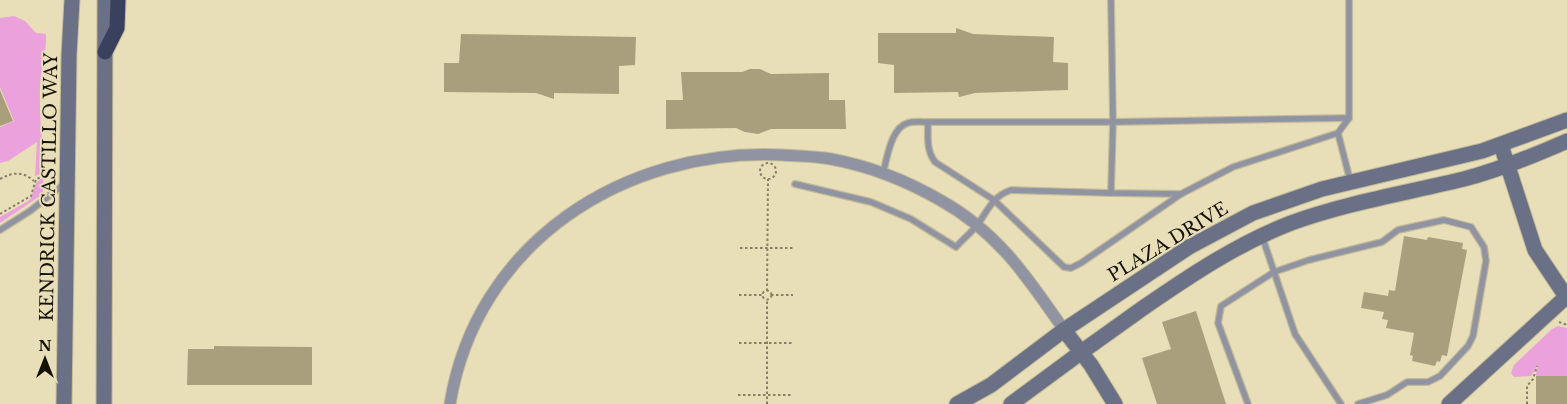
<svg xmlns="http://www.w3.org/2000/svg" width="1567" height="404" font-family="'Libre Baskerville',serif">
  <rect width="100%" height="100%" fill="#e8deb8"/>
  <!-- green -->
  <g fill="#eaa1dc">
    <path d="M14,16l11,5 11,12 10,1c1,19 -6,35 -6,54 -1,29 3,56 3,85l-8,3 2,-34 -29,19 -8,2v-36l14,-6 -14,-34v-69z"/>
    <polygon points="43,177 43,193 40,196 0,223 0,217 30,200 36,183"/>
    <polygon points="1558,326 1567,328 1567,376 1536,376 1537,366 1531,376 1514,377 1511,373 1514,365 1552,329"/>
  </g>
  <!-- building -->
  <g fill="#a99f7c">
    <polygon points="956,28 973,34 1054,37 1053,62 1068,63 1068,90 975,93 959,97 958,92 894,93 894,65 878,63 878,33 956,33"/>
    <polygon points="461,34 636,37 635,65 619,66 619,94 554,93 554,99 536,93 444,92 444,63 459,63"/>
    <polygon points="750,69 760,69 771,74 829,73 829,100 845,100 846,129 771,129 758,134 745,132 736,128 666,129 666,100 683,100 681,72 742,72"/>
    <polygon points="0,90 13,121 0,126"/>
    <polygon points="1404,236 1427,240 1428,237 1463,243 1462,249 1467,250 1447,356 1442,355 1440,362 1437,361 1435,366 1412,361 1413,356 1410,355 1414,333 1386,328 1388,320 1382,319 1384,312 1361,308 1364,292 1388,296 1389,290 1395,291"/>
    <polygon points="1196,311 1226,404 1157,404 1142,358 1171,349 1162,322"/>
    <polygon points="214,346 312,347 312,385 187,385 188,349 214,349"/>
    <rect x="1536" y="376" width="31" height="28"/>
  </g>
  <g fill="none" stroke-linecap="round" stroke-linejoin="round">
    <defs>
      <g id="lane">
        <path d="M1111,0l2,122h-185c0,14 -2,28 7,40l59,38 70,67 7,1 10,-5 100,-69 52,-27 105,-34 12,47"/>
        <polyline points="1338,133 1349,118 1349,0"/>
        <path d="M883,173c4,-14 8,-46 25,-50 6,-2 14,-1 20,-1"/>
        <path d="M795,184l76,18 40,17 45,28c7,-8 16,-15 22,-23 10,-14 15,-28 33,-34l100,3"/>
        <polyline points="1181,194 1111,193 1113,122 1349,118"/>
        <polyline points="0,230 30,211 64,184"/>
        <polyline points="1262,236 1295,334 1341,404"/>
        <polyline points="1248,404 1218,323 1221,306 1274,272 1309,260 1382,242 1398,230 1444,220 1471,227 1484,247 1486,261 1473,336 1468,346 1440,376 1428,382 1407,382 1387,395 1358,404"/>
      </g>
      <path id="street" d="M450,404c26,-161 174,-257 333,-249 15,1 32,1 48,4 38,7 76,22 109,41 58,32 88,78 124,130"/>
      <g id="secondary">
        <polyline points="1501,145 1535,250 1567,298"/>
        <polyline points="1064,330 1091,365 1115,404"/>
        <polyline points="64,404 69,55 72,0"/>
        <polyline points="104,404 105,0"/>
        <polyline points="957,404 991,385 1064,330 1189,247 1253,213 1322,189 1482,151 1567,120"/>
        <path d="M1011,404c44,-33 88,-65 132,-96 48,-33 94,-64 148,-85 55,-20 115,-30 173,-44 35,-9 69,-23 103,-38"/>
        <polyline points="1449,404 1566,297"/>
      </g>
      <polyline id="highway" points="105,52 117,28 118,0"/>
    </defs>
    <!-- lane casing -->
    <use href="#lane" stroke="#c2b998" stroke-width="8"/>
    <!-- street casing -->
    <use href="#street" stroke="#c2b998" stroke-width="13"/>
    <!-- secondary casing -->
    <use href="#secondary" stroke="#c2b998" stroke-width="17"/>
    <!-- highway casing -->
    <use href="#highway" stroke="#c2b998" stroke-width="17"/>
    <!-- path -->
    <g stroke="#877f65" stroke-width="2" stroke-dasharray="2.5 2.5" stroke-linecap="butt">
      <circle cx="768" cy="171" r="8"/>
      <path d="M0,179c13,-7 23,-8 34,2"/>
      <polyline points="0,214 31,196 36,179 45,176"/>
      <polyline points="740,248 794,248"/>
      <circle cx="767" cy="295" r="4.5"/>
      <polyline points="767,291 768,179"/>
      <polyline points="739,295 762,295"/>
      <polyline points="771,295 793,295"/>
      <polyline points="1559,322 1567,325"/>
      <polyline points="739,343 792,343"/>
      <polyline points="738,395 792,395"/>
      <polyline points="767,404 767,299"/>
      <polyline points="1527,404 1527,386 1533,379 1537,366"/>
    </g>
    <!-- lane -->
    <use href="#lane" stroke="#8f93a2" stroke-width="5.5"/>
    <!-- street -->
    <use href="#street" stroke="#8f93a2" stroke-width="11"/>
    <!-- secondary -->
    <use href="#secondary" stroke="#6a7085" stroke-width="15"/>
    <!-- highway -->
    <use href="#highway" stroke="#3a415e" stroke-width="15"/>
  </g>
  <g text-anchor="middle" stroke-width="4" stroke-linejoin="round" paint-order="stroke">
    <!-- street labels -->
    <g font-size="18" fill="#151105" stroke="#e8deb8">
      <text transform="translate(49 187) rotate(-89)" y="6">KENDRICK CASTILLO WAY</text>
      <text transform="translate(1168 242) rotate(-31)" y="6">PLAZA DRIVE</text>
    </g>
  </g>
  <!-- north arrow -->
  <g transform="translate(45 359)" stroke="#e8deb8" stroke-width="4" paint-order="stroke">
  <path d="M0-4L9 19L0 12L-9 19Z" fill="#151105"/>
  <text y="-8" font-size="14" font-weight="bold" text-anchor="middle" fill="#151105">N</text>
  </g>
</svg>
